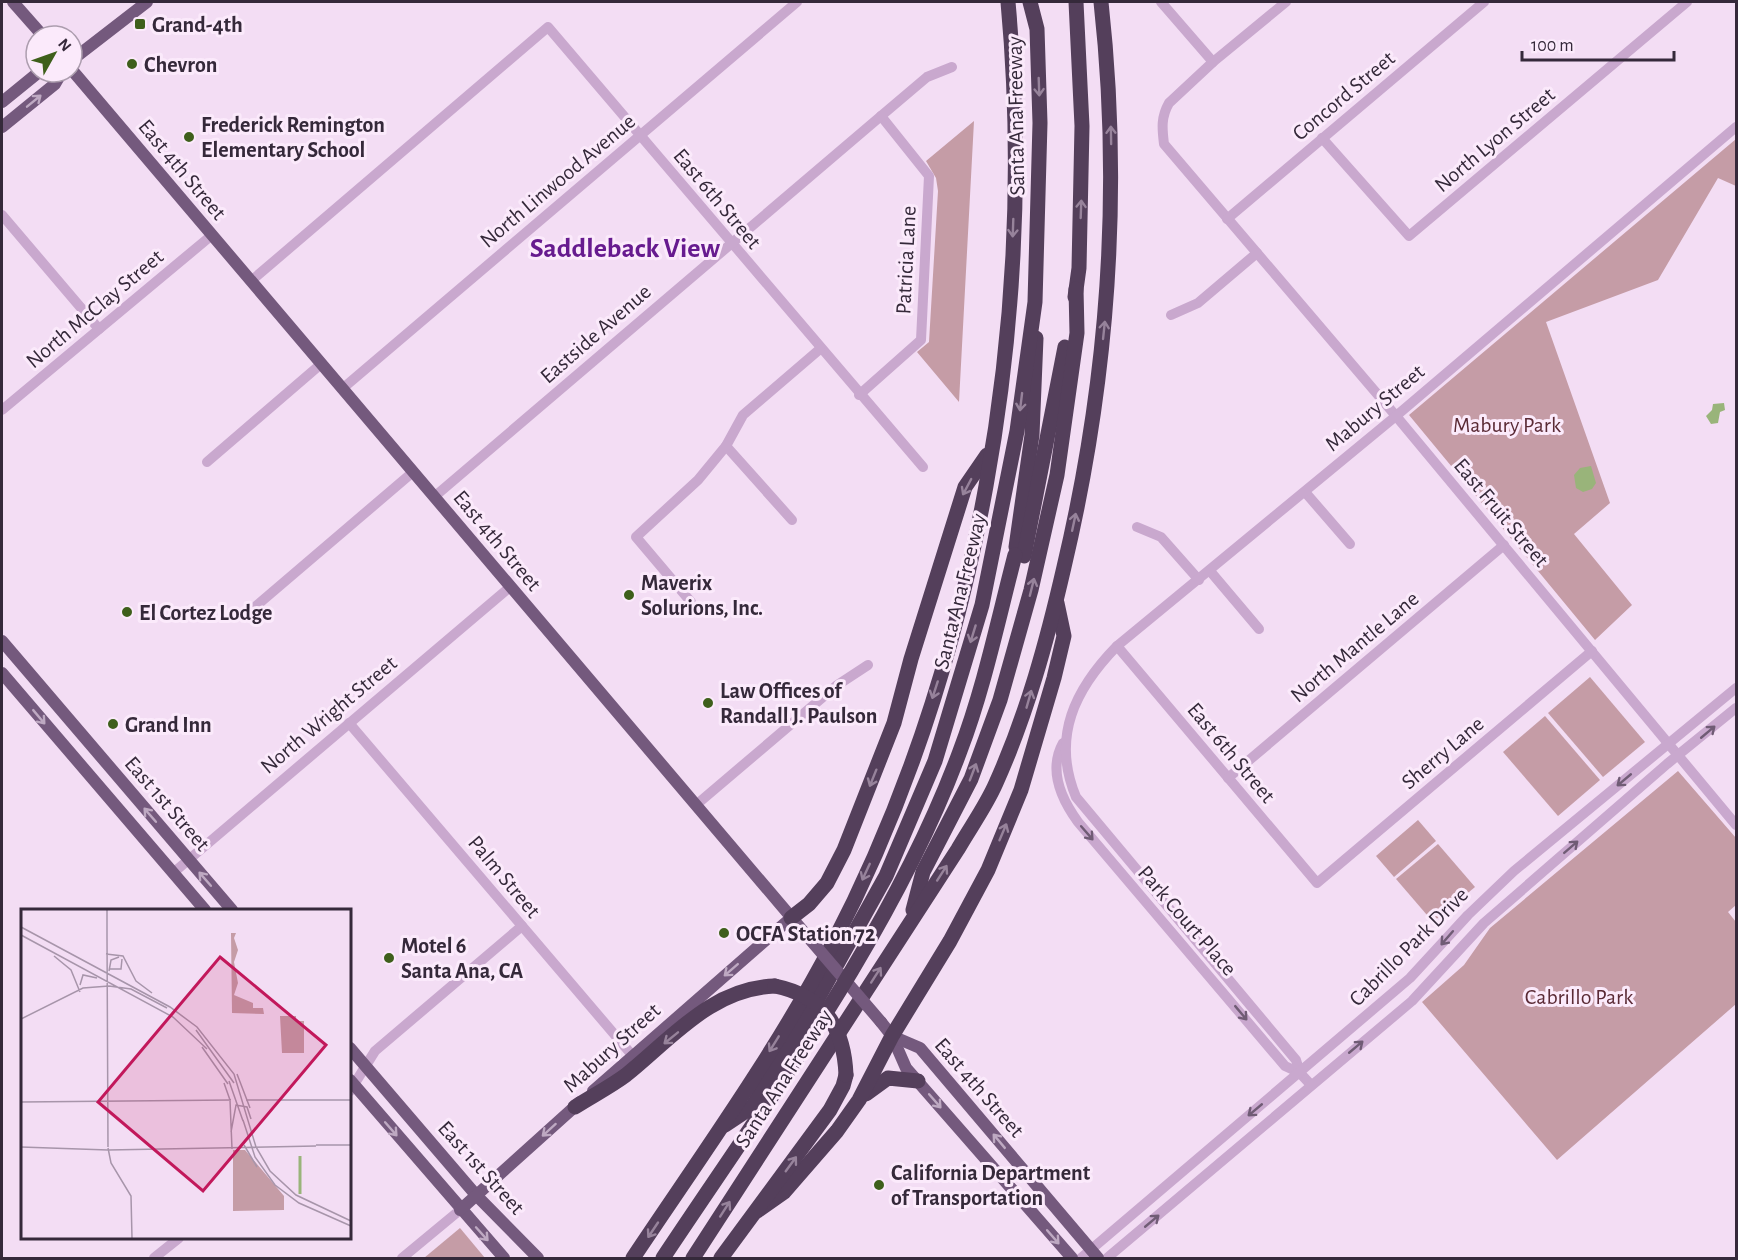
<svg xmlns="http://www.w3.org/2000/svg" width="1738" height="1260" font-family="'Alegreya Sans',sans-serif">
  <rect width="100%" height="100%" fill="#f3ddf4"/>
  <!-- green -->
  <g fill="#c59ca6">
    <polygon points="974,121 959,402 917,352 929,342 938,191 936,178 926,161"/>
    <polygon points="1736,139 1736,186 1718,178 1658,280 1546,322 1610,503 1574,534 1632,605 1595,640 1409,415"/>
    <polygon points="1590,677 1645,742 1603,777 1548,713"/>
    <polygon points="1545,716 1600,780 1558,816 1503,752"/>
    <polygon points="1678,771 1736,838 1736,905 1728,912 1736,922 1736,1004 1557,1160 1422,1002 1464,965 1490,928"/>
    <polygon points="1418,820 1436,841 1394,877 1376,856"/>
    <polygon points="1438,844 1475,887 1433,922 1396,879"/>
    <polygon points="460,1228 485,1258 424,1258"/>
  </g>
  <!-- water -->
  <g fill="#99b47a">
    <polygon points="1724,403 1725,410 1720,412 1718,423 1711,424 1706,416 1712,410 1713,404"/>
    <polygon points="1591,466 1596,483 1592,489 1583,492 1576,488 1574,475 1580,468"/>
  </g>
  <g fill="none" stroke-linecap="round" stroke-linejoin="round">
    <!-- minor -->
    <g stroke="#c9a8ce" stroke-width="10">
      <polyline points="1161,2 1213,62"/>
      <path d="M1286,2l-73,60 -44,41c-8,14 -7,25 -5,41l232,272 340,409"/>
      <polyline points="1322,138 1409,236 1687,2"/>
      <polyline points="2,215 99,329"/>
      <polyline points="1227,219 1484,2"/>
      <polyline points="251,281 548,27 923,467"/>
      <polyline points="1171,315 1198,303 1257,253"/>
      <polyline points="342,389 797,2"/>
      <polyline points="859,395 921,340 929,176 881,116"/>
      <polyline points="2,410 212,235"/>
      <polyline points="726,446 792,520"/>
      <polyline points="207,462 321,364"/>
      <polyline points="1305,492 1350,544"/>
      <polyline points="434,497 881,116 927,77 952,67"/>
      <polyline points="1137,527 1161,537 1199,580"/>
      <polyline points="1210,571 1259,629"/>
      <polyline points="691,602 636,537 698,480 726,446 743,415 820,349"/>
      <polyline points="256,606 413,472"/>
      <polyline points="1117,646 1317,883 1592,651"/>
      <polyline points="349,723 632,1055"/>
      <path d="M1063,743c-15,27 -1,57 15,79l207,244 15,7 11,12"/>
      <polyline points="1228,778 1504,545"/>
      <polyline points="696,805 836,686 868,665"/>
      <polyline points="173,873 510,587"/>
      <path d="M1300,1073l-4,-13 -220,-263c-25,-60 -1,-108 41,-151l279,-230 340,-289"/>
      <polyline points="350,1091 375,1051 522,926"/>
      <polyline points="154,1258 179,1238"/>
      <polyline points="402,1258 460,1210"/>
      <polyline points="1081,1258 1410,978 1468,915 1514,871 1736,688"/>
      <polyline points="1107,1258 1412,1001 1484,923 1667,764 1736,708"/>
    </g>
    <!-- major -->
    <g stroke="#74597d" stroke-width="12">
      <polyline points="13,2 43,36"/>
      <polyline points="72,60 147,2"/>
      <polyline points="72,70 808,937"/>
      <polyline points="2,102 39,72"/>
      <polyline points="2,127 55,84 62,72"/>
      <polyline points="2,641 232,910"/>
      <polyline points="2,673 205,910"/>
      <polyline points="881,1022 892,1036 906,1068 1072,1258"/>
      <polyline points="892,1036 920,1048 1098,1258"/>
      <polyline points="350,1048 476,1195 538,1258"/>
      <polyline points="350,1080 504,1258"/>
      <polyline points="593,1091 791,918"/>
      <polyline points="460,1210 580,1102"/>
    </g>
    <!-- highway -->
    <g stroke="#543f5b" stroke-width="15">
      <polyline points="1075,297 1079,268 1082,126 1076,2"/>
      <polyline points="1016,547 1032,435 1036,338"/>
      <polyline points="1024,556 1065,347"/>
      <polyline points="913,910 923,872 971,779 1000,700 1031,590 1057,475 1077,333 1076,289"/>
      <polyline points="791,918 809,904 827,883 844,850 894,723 911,659 965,487 987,455"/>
      <polyline points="866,1094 888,1078 918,1081"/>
      <path d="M575,1107c17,-11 35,-20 51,-32 46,-37 86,-87 149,-89"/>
      <polyline points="725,1125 752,1107 802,1027 886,876 935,761 982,605 1017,431 1035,302 1040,123 1037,29 1030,2"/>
      <polyline points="757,1211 784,1192 837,1131 859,1100 892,1036 950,941 988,870 1021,790 1054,678 1064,636 1057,603"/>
      <path d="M633,1258c68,-102 142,-204 199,-313 147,-282 205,-628 176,-943"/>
      <path d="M693,1258l265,-409c12,-21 28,-43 38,-66 31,-69 51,-142 68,-216 44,-186 58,-375 37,-565"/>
      <polyline points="721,1258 830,1110 843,1086 846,1075"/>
    </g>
    <!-- major-bridge -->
    <polyline stroke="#74597d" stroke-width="12" points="808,937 881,1022"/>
    <!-- highway-bridge -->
    <g stroke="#543f5b" stroke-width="15">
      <path d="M775,986c48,10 69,40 71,89"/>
      <path d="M663,1258c105,-158 231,-328 297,-507 24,-63 38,-131 55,-196"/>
    </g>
  </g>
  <!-- one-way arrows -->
  <defs><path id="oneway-shaft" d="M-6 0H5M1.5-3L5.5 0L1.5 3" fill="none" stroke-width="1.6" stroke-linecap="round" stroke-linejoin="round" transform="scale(1.5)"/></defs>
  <g stroke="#97839b">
    <use href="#oneway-shaft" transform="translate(1039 87) rotate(88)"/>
    <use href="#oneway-shaft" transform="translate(1111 135) rotate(-91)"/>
    <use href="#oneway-shaft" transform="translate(1081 209) rotate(-88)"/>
    <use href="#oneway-shaft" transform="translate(1013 228) rotate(92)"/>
    <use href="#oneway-shaft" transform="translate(1104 330) rotate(-84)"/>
    <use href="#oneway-shaft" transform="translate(1021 402) rotate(97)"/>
    <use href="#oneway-shaft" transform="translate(967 487) rotate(118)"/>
    <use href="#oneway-shaft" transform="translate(1074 522) rotate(-78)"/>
    <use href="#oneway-shaft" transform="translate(1032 587) rotate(-76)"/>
    <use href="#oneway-shaft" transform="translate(973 634) rotate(107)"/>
    <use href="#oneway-shaft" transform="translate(935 690) rotate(108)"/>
    <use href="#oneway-shaft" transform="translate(1029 699) rotate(-74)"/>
    <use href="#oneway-shaft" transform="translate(973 772) rotate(-69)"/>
    <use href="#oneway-shaft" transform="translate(873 778) rotate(112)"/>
    <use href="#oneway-shaft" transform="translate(1003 832) rotate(-67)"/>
    <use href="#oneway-shaft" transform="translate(866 872) rotate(115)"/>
    <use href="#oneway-shaft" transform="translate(942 873) rotate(-57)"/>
    <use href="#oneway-shaft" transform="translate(876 975) rotate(-57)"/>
    <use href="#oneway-shaft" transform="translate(671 1038) rotate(141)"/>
    <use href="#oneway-shaft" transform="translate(774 1044) rotate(122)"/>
    <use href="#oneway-shaft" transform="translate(791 1164) rotate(-54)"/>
    <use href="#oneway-shaft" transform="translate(725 1209) rotate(-57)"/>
    <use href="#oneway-shaft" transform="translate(653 1230) rotate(124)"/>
  </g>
  <g stroke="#bea9c2">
    <use href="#oneway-shaft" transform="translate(34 101) rotate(-39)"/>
    <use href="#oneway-shaft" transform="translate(39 717) rotate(50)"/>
    <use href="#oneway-shaft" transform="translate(150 815) rotate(-131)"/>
    <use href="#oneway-shaft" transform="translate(205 879) rotate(-131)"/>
    <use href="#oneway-shaft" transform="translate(731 970) rotate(139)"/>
    <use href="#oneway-shaft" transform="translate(935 1101) rotate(49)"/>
    <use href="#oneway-shaft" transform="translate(391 1129) rotate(49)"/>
    <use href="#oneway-shaft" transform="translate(549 1130) rotate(138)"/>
    <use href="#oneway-shaft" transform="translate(999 1141) rotate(-130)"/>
    <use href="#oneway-shaft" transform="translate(482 1234) rotate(48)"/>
    <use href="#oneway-shaft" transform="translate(1053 1237) rotate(49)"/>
  </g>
  <g stroke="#705c75">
    <use href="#oneway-shaft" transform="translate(1708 732) rotate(-40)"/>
    <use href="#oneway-shaft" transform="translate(1624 780) rotate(140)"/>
    <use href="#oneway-shaft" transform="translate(1087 833) rotate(49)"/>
    <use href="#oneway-shaft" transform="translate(1571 847) rotate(-41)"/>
    <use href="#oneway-shaft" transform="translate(1447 938) rotate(131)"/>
    <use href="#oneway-shaft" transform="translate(1241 1013) rotate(50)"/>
    <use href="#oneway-shaft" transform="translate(1356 1047) rotate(-40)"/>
    <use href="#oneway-shaft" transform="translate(1255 1110) rotate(140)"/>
    <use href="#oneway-shaft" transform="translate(1152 1221) rotate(-40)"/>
  </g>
  <!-- markers -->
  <g fill="#3e5f1b" stroke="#fbeafb" stroke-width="2">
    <rect x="134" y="18" width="12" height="12" rx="3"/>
    <circle cx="132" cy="64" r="6"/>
    <circle cx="189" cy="137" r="6"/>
    <circle cx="629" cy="595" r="6"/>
    <circle cx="127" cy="612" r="6"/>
    <circle cx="708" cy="703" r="6"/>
    <circle cx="113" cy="724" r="6"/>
    <circle cx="724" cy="933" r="6"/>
    <circle cx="389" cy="958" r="6"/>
    <circle cx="879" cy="1185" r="6"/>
  </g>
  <g text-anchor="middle" stroke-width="6" stroke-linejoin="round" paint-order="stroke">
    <!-- poi labels -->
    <g font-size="22" font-weight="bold" fill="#35293a" stroke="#fbeafb" text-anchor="start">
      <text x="152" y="32">Grand-4th</text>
      <text x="144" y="72">Chevron</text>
      <text x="201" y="132">Frederick Remington<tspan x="201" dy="25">Elementary School</tspan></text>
      <text x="641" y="590">Maverix<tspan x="641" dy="25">Solurions, Inc.</tspan></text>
      <text x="139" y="620">El Cortez Lodge</text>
      <text x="720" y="698">Law Offices of<tspan x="720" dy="25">Randall J. Paulson</tspan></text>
      <text x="125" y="732">Grand Inn</text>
      <text x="736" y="941">OCFA Station 72</text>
      <text x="401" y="953">Motel 6<tspan x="401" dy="25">Santa Ana, CA</tspan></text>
      <text x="891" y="1180">California Department<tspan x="891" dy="25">of Transportation</tspan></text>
    </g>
    <!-- street labels -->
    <g font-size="22" fill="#35293a" stroke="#fbeafb">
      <text transform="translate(1343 95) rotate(-40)" y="8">Concord Street</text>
      <text transform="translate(1015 116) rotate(-91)" y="8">Santa Ana Freeway</text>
      <text transform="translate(1494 139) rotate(-40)" y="8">North Lyon Street</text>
      <text transform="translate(183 169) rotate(50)" y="8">East 4th Street</text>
      <text transform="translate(557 180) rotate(-40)" y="8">North Linwood Avenue</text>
      <text transform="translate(718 198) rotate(50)" y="8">East 6th Street</text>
      <text transform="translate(905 260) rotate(-87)" y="8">Patricia Lane</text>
      <text transform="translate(94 308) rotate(-40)" y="8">North McClay Street</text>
      <text transform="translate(595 333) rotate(-41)" y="8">Eastside Avenue</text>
      <text transform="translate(1374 407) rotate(-40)" y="8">Mabury Street</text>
      <text transform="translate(1502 512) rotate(50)" y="8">East Fruit Street</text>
      <text transform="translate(498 540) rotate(50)" y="8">East 4th Street</text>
      <text transform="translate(959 591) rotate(-76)" y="8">Santa Ana Freeway</text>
      <text transform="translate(1354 646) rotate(-40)" y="8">North Mantle Lane</text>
      <text transform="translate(328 714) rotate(-40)" y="8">North Wright Street</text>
      <text transform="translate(1232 752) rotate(50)" y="8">East 6th Street</text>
      <text transform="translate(1442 752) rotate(-40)" y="8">Sherry Lane</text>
      <text transform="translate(168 803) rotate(49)" y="8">East 1st Street</text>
      <text transform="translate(505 876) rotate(50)" y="8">Palm Street</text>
      <text transform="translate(1188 920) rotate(49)" y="8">Park Court Place</text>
      <text transform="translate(1408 946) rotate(-45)" y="8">Cabrillo Park Drive</text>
      <text transform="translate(611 1047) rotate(-42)" y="8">Mabury Street</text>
      <text transform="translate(783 1078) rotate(-57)" y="8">Santa Ana Freeway</text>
      <text transform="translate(980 1087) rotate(49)" y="8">East 4th Street</text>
      <text transform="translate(482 1167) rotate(48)" y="8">East 1st Street</text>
    </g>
    <!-- park labels -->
    <g font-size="22" fill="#5a2a35" stroke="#fbeafb">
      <text x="1507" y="432">Mabury Park</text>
      <text x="1579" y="1004">Cabrillo Park</text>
    </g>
    <!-- district labels -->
    <g font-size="28" font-weight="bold" fill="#671b8f" stroke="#fbeafb">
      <text x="625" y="257">Saddleback View</text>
    </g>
  </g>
  <!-- overview -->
  <g transform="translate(21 909)">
    <rect width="330" height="330" fill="#f3ddf4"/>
    <path d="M210,24h5l-2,5 4,12 -4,12 4,21 -4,12 19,8v5h10l1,6 -32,-1zM259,107h16v5h8v32h-22zM212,241h12l39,46v14l-51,1z" fill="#c59ca6"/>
    <path fill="none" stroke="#99b47a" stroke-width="3" d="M279,247v38"/>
    <path fill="none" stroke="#a795aa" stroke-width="1.5" d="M0,18l149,80 27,20 37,47 22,73 14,24 26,24 55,26M0,26l152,82 34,32M86,27l1,211M86,28v-27M85,45l17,2 13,25 16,12M33,47l17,14 9,22M89,60h11l1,-10M88,62l2,-11 8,-3M59,76l3,-10 14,3M88,77l22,3 36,19M0,110l62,-31 26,-2M175,121l38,53M181,138l26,37M216,165l13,34M208,172l14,40M203,174l6,17M209,191l2,49M225,191h105M0,193l210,-2M222,211l12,37 20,28 24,18 52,23M210,223l5,-27 11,2 4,12M223,236l13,22M295,236h35M0,238l87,3 208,-4M87,239l3,15 20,33 1,42"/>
    <path fill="#c2185b" fill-opacity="0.15" stroke="#c2185b" stroke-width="3" d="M199,48l106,88 -123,146 -105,-89z"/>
    <rect width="330" height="330" fill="none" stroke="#35293a" stroke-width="3"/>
  </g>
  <!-- border -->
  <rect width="1738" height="1260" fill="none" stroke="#35293a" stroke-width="6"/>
  <!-- north arrow -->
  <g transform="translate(54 54) rotate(50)"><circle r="28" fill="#fbeafb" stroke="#ac9dae" stroke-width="1.5"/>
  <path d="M0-4.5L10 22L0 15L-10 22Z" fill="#3e5f1b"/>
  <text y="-9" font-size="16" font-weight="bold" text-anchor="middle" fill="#35293a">N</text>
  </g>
  <!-- scale -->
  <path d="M1522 51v9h152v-9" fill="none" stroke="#35293a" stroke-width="3"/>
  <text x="1531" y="51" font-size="18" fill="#35293a" stroke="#fbeafb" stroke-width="4.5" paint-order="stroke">100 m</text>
</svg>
